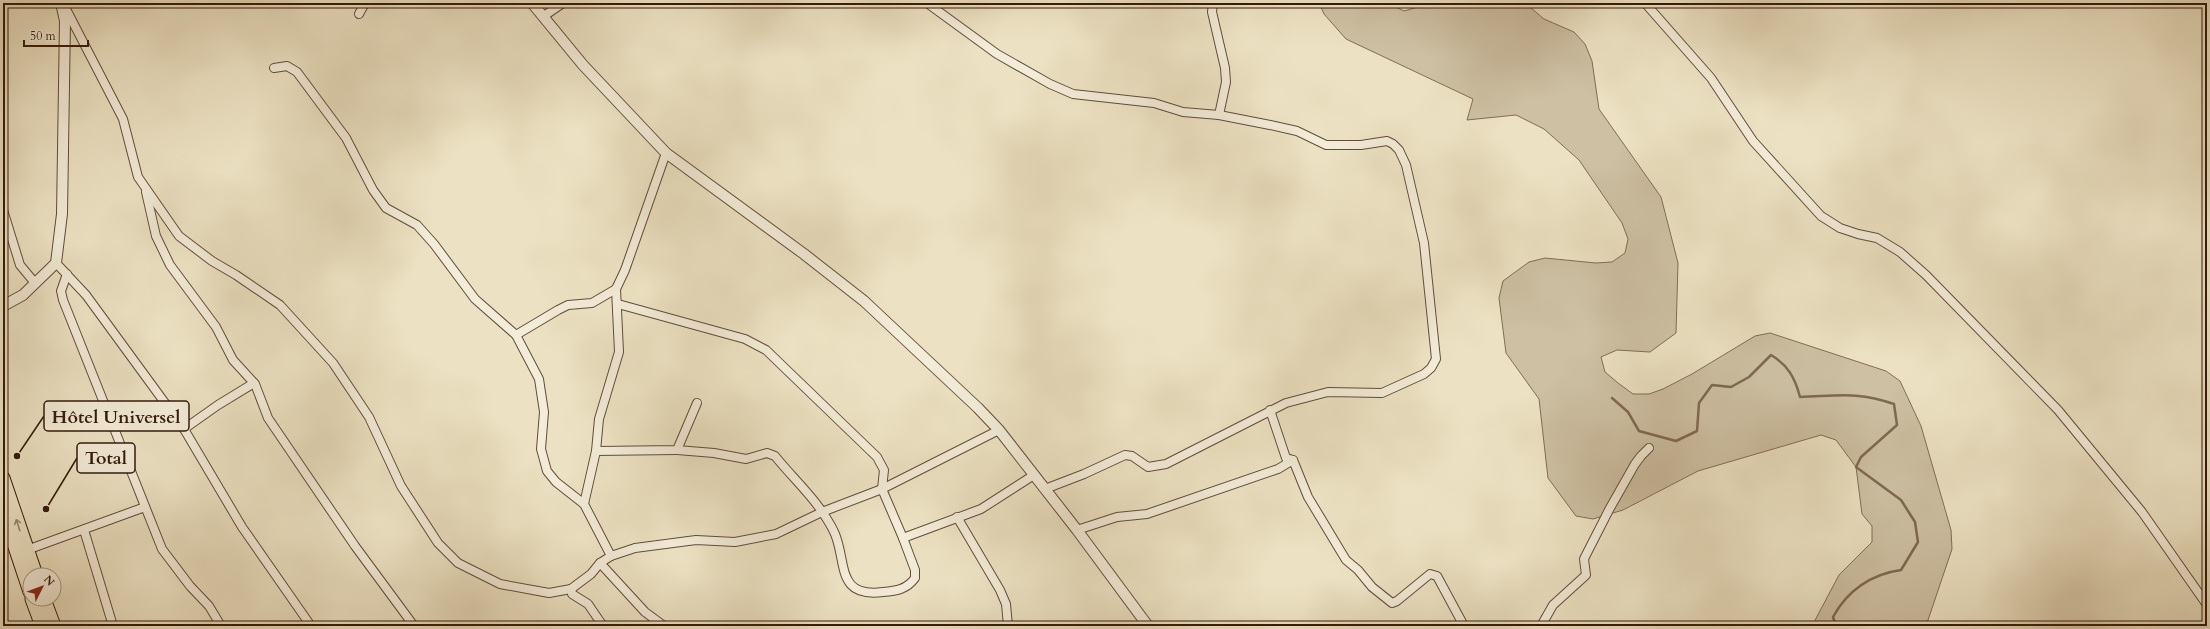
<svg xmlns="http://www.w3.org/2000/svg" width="2210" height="629" font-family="Cardo,serif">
  <rect width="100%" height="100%" fill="#ece2c3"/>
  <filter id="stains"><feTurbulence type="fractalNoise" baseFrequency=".005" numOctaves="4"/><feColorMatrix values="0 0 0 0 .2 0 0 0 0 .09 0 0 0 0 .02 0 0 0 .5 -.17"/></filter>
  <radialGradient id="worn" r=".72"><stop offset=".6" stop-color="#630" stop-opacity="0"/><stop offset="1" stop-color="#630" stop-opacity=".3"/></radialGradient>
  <!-- green -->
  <polygon fill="#cdc0a3" stroke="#816d56" points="1319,3 1388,3 1404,11 1431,3 1525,3 1544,19 1574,32 1585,44 1592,61 1599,109 1661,197 1678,263 1676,333 1650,352 1617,350 1601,357 1605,372 1618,383 1633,394 1649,394 1663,389 1692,374 1755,336 1770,333 1886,371 1900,381 1921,426 1951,530 1952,549 1926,626 1812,626 1839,575 1872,542 1872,526 1862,514 1856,467 1836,440 1821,435 1698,471 1623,510 1593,519 1576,516 1548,478 1539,399 1506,353 1499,298 1503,281 1529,262 1545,258 1596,263 1612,262 1625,253 1628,239 1622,223 1579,160 1544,129 1516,115 1467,120 1473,99 1346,39 1324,14"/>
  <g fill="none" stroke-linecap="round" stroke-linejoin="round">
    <!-- stream -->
    <path stroke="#7e6953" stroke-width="2.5" d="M1612,398l16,14 11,19 37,10 21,-10 2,-28 13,-18 19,2 18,-10 22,-22c17,10 24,23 29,42 37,-1 57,-6 94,7l3,21 -36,32 -5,10 45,33 14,22 3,20 -17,28c-30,4 -54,21 -68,47l3,9"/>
    <defs>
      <g id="minor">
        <polyline points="927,3 997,54 1050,84 1073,94 1154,103 1183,112 1219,115 1270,125 1297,131 1326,145 1361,145 1387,141 1393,144 1399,150 1406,165 1424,243 1436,359 1431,368 1424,374 1382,393 1328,392 1286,403 1166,464 1148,467 1132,456 1125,455 1084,474 1045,489"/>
        <polyline points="1213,3 1212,12 1225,68 1226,82 1219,115"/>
        <polyline points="1645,3 1711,78 1753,141 1821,216 1840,228 1858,234 1877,238 1900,252 1926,275 2058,410 2142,512 2207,605"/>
        <polyline points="65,7 123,119 138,177 179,236 212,261 236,275 280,305 333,363 369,417 401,486 438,543 458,563 500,584 549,593 571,589 591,574 600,563 611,556 635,548 696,540 735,542 776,534 822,512 882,489 999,430"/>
        <polyline points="359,14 365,3"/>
        <polyline points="544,16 563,3"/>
        <polyline points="274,68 287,66 297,72 346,138 373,190 386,208 417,225 434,244 475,299 516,335 539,379 544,412 541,449 547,471 556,482 584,504 611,556"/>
        <polyline points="146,192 156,236 170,265 216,327 233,360 255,384 268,418 355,546 414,626"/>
        <polyline points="3,210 20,265 35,283"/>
        <polyline points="56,263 86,295 184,429 242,527 311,626"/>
        <polyline points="67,274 61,291 63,300 162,549 190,586 209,606 221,626"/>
        <polyline points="618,304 745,339 766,350 877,457 884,470 882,489 903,538 981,509 1034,475"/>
        <polyline points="516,335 558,310 568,305 592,303 616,289 625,270 666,153"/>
        <polyline points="1270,410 1286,458 1293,460"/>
        <polyline points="184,429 218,405 254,383"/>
        <path d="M677,450l37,3 32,6 21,-6 8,3c15,19 35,37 48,57 4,6 9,14 12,21 12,29 1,64 48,58 14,-1 24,-3 32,-14v-8l-12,-32"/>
        <polyline points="596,451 677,450 697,403"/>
        <polyline points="584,504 596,451 599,419 619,352 616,289"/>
        <polyline points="957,517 1000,590 1006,604 1008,626"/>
        <polyline points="84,530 113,626"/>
        <polyline points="1077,530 1117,517 1147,514 1278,469 1293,460 1308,497 1346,560 1358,570 1372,587 1392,603 1397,601 1430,574 1437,576 1464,626"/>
        <polyline points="24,551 145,507"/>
        <polyline points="600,563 645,612 664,626"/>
        <polyline points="571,589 572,594 588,604 603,626"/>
        <polyline points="1541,626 1553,605 1586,575 1584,559 1588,551 1610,508 1635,464 1641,456 1649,448"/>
      </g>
      <g id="tertiary">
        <polyline points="532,3 583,65 666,153 804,254 864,301 978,408 999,430 1077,530 1148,626"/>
        <polyline points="3,306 23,295 56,263 62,214 65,21 61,3"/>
      </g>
      <g id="trunk">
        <polyline points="3,478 36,575"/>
        <polyline points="3,511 30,592"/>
        <polyline points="32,599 42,626"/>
        <polyline points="44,599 54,626"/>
      </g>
    </defs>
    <!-- minor casing -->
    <use href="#minor" stroke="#634c38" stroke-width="10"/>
    <!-- tertiary casing -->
    <use href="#tertiary" stroke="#634c38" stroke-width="12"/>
    <!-- trunk casing -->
    <use href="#trunk" stroke="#351a09" stroke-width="15"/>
    <!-- minor -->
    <use href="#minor" stroke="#f3ecd8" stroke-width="8"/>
    <!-- tertiary -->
    <use href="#tertiary" stroke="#f3ecd8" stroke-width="10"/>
    <!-- trunk -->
    <use href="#trunk" stroke="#ece2c3" stroke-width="13"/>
  </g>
  <!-- one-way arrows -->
  <defs><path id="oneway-shaft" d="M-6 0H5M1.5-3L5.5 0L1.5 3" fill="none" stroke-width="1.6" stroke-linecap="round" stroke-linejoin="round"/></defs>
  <use stroke="#9a886f" href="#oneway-shaft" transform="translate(18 525) rotate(-108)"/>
  <!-- callouts -->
  <path fill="none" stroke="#351a09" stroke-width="1.5" d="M17 456L44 416M46 509L77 458"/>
  <g fill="#351a09" stroke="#f3ecd8" stroke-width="1.5">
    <circle cx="17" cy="456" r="4"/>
    <circle cx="46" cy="509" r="4"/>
  </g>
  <g fill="#f3ecd8" stroke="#351a09" stroke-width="1.5">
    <rect x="44" y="401" width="145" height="30" rx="4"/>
    <rect x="77" y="443" width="58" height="30" rx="4"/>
  </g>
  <g font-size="18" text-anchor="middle" font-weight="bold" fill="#351a09">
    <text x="116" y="423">Hôtel Universel</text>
    <text x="106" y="464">Total</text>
  </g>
  <!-- margin -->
  <rect width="2210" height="629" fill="none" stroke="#ece2c3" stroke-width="16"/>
  <rect x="4" y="4" width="2202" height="621" fill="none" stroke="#351a09" stroke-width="2"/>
  <rect x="8" y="8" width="2194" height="613" fill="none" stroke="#351a09"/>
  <!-- north arrow -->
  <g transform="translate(42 587) rotate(48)"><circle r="19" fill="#f3ecd8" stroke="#a79885"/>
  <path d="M0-3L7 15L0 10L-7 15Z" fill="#8f2418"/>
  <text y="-6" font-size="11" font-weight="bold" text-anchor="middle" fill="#351a09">N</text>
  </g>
  <!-- scale -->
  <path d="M24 40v6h64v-6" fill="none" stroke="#351a09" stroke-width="2"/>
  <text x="30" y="40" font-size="12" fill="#351a09" stroke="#f3ecd8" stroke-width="3" paint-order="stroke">50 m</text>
  <rect width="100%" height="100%" filter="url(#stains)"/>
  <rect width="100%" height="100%" fill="url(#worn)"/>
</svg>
